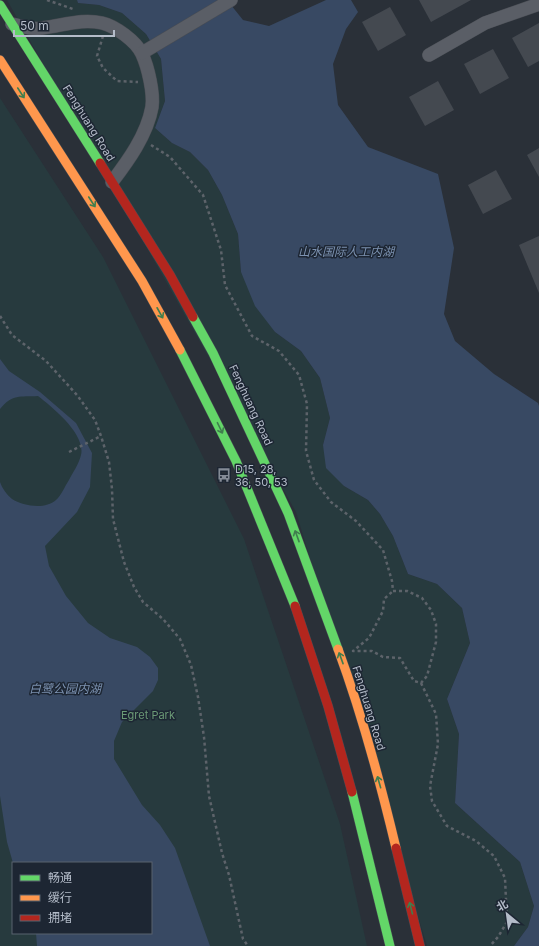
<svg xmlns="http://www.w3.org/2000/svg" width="539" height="946" font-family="Inter,'Noto Sans SC',sans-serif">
  <rect width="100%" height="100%" fill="#2a3038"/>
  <!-- green -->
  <g fill="#273a3e" fill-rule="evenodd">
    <polygon points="7,0 77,0 78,3 99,5 122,13 146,34 161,59 165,101 155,128 172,143 190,152 208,170 222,195 238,234 241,272 275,332 301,351 320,378 330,418 323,445 344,486 368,500 380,514 393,536 408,574 437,584 462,608 470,643 447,699 459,734 455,803 520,862 534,906 528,927 514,946 427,946 296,512"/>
    <path d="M0,98l103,159 141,282 96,285 27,122h-367zM13,863h138v70h-138z"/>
  </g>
  <!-- water -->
  <g fill="#384963">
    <polygon points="77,0 227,0 243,20 269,26 326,0 351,0 358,12 346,29 333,64 338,105 368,147 438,174 454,248 444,314 455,341 494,374 538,403 539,406 539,946 514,946 528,927 534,906 520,862 455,803 459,734 447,699 470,643 462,608 437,584 408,574 393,536 380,514 368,500 344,486 326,468 323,445 330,418 320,378 301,351 275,332 255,306 241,272 238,234 222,195 208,170 190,152 172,143 155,128 165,101 161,59 146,34 122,13 99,5 78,3"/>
    <path d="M0,359l9,12 31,21 36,31 16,30 -2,34 -13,25 -32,34 4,20 17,30 22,27 22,15 27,9 13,10 8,11v12l-5,11 -31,31 -8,19v18l28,46 18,20 15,23 35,98h-173l-1,-13h115v-70h-138l-6,-21 -7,-46v-314c2,6 7,13 12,17 11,7 33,11 44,1 5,-4 9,-14 13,-20 4,-8 10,-16 12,-25 5,-21 -29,-48 -43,-59 -18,1 -26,-2 -38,13z"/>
  </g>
  <!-- building -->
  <g fill="#444950">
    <polygon points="419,0 471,0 431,22"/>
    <polygon points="390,7 406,35 378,51 362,22"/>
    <polygon points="539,23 539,61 528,67 512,38"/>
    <polygon points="493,49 509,78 480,94 464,64"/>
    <polygon points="438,81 454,110 425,126 409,97"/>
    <polygon points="539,148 539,177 527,155"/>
    <polygon points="496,170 512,199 483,214 468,185"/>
    <polygon points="539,236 539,293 519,245"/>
  </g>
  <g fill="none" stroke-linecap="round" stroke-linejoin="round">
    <defs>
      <g id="street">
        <path d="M12,24c9,2 20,6 30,4 20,-2 39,-10 60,-5 13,3 34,18 40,31 6,13 12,39 10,53 -5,28 -24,54 -40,75"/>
        <polyline points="142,53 231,0"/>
        <polyline points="429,55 485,23 539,4"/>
      </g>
      <g id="fast">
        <polyline points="0,5 100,163"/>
        <polyline points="193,317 213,353 288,513 338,649"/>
        <polyline points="180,350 236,461 295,606"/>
        <polyline points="352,792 390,946"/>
      </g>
      <g id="slow">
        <polyline points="0,60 142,281 180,350"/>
        <path d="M338,649c24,65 42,132 58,199"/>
      </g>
      <g id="jam">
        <polyline points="100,163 170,275 193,317"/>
        <polyline points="295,606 328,706 352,792"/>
        <polyline points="396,848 420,946"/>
      </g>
    </defs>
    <!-- street casing -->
    <use href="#street" stroke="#484c53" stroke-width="14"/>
    <!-- fast casing -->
    <use href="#fast" stroke="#474c53" stroke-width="10"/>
    <!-- slow casing -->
    <use href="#slow" stroke="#474c53" stroke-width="10"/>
    <!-- jam casing -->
    <use href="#jam" stroke="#474c53" stroke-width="10"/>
    <!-- path -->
    <g stroke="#5d636a" stroke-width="2.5" stroke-dasharray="3 3" stroke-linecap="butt">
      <polyline points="47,0 73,9"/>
      <polyline points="103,36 97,56 103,68 117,81 138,82"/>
      <polyline points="151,145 170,157 203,195 221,250 225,285 252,336 279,351 299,375 307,404 306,451 314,480 331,502 356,521 383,550 392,581 393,591"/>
      <polyline points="0,316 12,335 46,361 77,395 95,420 101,436 109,462 112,489 113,519 124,562 134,587 143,602 163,619 180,639 191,665 198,697 204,737 209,796 222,853 229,875 243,939 248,946"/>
      <polyline points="69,452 101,436"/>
      <polygon points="393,591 407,591 422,598 431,610 436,624 436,642 427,676 421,683 414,681 400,658 383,657 372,651 353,651 369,638 383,611 384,599"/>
      <polyline points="421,683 436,714 438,744 430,786 432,801 447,826 476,841 494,856 505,878 507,922 498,937 490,946"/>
    </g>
    <!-- street -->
    <use href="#street" stroke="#5a5e66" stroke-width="13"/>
    <!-- fast -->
    <use href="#fast" stroke="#63d668" stroke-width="9"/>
    <!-- slow -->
    <use href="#slow" stroke="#ff974d" stroke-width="9"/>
    <!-- jam -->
    <use href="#jam" stroke="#b3261e" stroke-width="9"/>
  </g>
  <!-- one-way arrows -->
  <defs><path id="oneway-shaft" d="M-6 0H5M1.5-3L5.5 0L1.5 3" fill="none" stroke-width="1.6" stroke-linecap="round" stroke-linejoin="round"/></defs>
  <g stroke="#407e4e">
    <use href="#oneway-shaft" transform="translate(21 93) rotate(57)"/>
    <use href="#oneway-shaft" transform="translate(92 202) rotate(57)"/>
    <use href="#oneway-shaft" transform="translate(160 313) rotate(61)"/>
    <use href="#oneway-shaft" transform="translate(220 428) rotate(64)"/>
    <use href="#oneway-shaft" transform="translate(297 536) rotate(-110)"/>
    <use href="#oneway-shaft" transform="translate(341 658) rotate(-110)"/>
    <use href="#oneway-shaft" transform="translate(379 782) rotate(-106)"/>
    <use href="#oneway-shaft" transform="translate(411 908) rotate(-104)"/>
  </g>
  <!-- icons -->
  <defs>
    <symbol id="bus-bare" viewBox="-9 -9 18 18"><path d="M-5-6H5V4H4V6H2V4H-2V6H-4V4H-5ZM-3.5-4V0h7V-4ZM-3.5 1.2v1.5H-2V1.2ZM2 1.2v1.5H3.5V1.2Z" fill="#848b96" stroke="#1d2633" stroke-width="2.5" paint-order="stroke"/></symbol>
  </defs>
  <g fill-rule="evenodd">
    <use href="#bus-bare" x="214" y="465" width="20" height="20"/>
  </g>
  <g text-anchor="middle" stroke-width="3" stroke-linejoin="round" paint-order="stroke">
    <!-- street labels -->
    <g font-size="11" fill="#b4bcc9" stroke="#1d2633">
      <text transform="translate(89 123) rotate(58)" y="4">Fenghuang Road</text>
      <text transform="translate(251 405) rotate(65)" y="4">Fenghuang Road</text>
      <text transform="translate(369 708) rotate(73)" y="4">Fenghuang Road</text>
    </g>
    <!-- poi labels -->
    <g font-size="11" fill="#b4bcc9" stroke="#1d2633" text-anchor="start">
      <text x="235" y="473">D15, 28,<tspan x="235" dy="13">36, 50, 53</tspan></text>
    </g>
    <!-- park labels -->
    <g font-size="11" fill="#6b9a76" stroke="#1d2633">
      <text x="148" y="719">Egret Park</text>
    </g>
    <!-- water labels -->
    <g font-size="12" font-style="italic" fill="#7c92b1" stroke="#1d2633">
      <text x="346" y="256">山水国际人工内湖</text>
      <text x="65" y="693">白鹭公园内湖</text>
    </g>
  </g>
  <!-- legend -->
  <rect x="12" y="862" width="140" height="72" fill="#1d2633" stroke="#59626f"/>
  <rect x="20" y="875" width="20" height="6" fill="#63d668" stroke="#59626f"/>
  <text x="48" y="882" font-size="12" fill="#b4bcc9">畅通</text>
  <rect x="20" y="895" width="20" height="6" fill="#ff974d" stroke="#59626f"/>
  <text x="48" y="902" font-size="12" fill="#b4bcc9">缓行</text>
  <rect x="20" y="915" width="20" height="6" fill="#b3261e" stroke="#59626f"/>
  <text x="48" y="922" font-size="12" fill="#b4bcc9">拥堵</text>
  <!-- north arrow -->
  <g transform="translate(507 914) rotate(331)" stroke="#1d2633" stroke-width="3" paint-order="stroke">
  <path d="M0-3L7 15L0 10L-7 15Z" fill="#b4bcc9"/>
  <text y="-6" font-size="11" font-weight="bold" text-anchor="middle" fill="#b4bcc9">北</text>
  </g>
  <!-- scale -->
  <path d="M14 30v6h100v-6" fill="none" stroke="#b4bcc9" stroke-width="2"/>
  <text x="20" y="30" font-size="12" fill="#b4bcc9" stroke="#1d2633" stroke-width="3" paint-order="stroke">50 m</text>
</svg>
